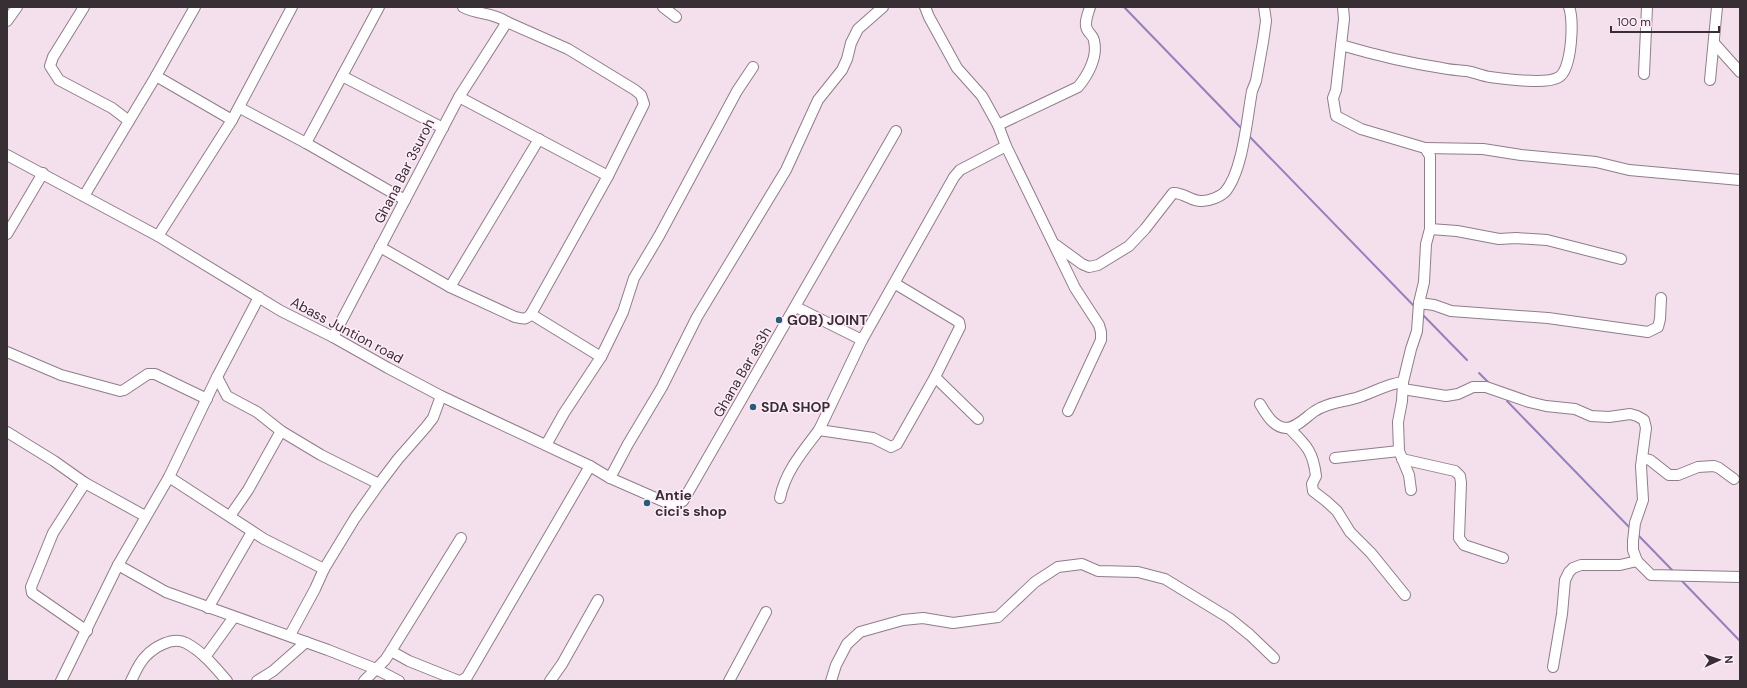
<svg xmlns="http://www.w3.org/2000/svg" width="1747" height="688" font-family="'DM Sans',sans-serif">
  <rect width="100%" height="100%" fill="#f4dfed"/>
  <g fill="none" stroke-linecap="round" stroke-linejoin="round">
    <!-- stream -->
    <g stroke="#9580bc" stroke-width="2">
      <polyline points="1124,7 1242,129"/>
      <polyline points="1248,135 1414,306"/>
      <polyline points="1423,315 1467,360"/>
      <polyline points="1479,373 1491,385"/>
      <polyline points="1507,401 1630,528"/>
      <polyline points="1638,535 1674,572"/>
      <polyline points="1681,580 1740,641"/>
    </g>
    <defs>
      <g id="minor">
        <polyline points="84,7 53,57 50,66 59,80 112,108 129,121"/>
        <polyline points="663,7 676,17"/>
        <polyline points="925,7 929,17 957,68 982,96 998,125 1006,146 1075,288 1099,325 1101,332 1101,340 1068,411"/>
        <polyline points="1343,7 1344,19 1336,90 1333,98 1336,116 1361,129 1425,148 1430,156 1430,229 1426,244 1424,282 1419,303 1417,331 1411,349 1403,382 1402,401 1398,422 1399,451 1409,475 1411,490"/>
        <polyline points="7,21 17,7"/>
        <polyline points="1714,43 1740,72"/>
        <path d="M1341,45c34,10 67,18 101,23 8,2 16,2 24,3 8,1 16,5 24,6 15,2 57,8 69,0 13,-8 15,-57 10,-70"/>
        <polyline points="1644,74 1647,7"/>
        <polyline points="156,76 232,120"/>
        <polyline points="342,76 443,128"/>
        <polyline points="1710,80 1717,7"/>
        <polyline points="459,97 608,176"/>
        <polyline points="240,108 306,143 405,200"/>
        <path d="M998,125l80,-38c10,-12 20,-30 16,-46 0,-4 -4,-7 -6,-10 -5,-7 0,-17 2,-24"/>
        <polyline points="306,143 379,7"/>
        <polyline points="1425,148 1483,149 1521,155 1596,162 1629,170 1740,180"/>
        <polyline points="7,155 158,236 281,311 333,337 388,368 441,396 590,466 610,478 674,506 683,501 896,131"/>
        <polyline points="84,196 156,76 195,7"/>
        <polyline points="1430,229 1457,231 1499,239 1516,238 1547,240 1621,259"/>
        <polyline points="7,234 43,173"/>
        <polyline points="158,236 232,120 292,7"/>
        <path d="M1056,245l26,19 7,3 9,-2 31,-19 16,-17 28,-36c10,-1 19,9 29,8 7,0 18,-4 23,-9 18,-21 22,-74 27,-101l4,-10 7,-39 3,-21 -2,-14"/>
        <path d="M380,247l70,40 65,30c8,2 11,3 16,-3l77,-138 36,-72 -3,-9 -6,-5 -67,-41 -61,-27c-15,-10 -29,-7 -44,-15"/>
        <polyline points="894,283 959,322 960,327 935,377 897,444 891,447 873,438 819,430 862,340 954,177 960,170 1006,146"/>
        <polyline points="450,287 539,139"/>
        <polyline points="1419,303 1434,305 1451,311 1548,318 1648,332 1658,327 1660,319 1661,298"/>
        <polyline points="796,307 862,340"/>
        <polyline points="531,314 601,357"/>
        <polyline points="333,337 459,97 507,22"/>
        <polyline points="7,352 61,375 120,391 124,390 148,374 155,374 207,399"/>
        <polyline points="217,377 227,396 257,412 281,431 321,455 379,484 398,459 426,427 433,418 441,396"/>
        <polyline points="935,377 978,419"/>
        <polyline points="1403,389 1446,396 1458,394 1473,387 1486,387 1529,402 1546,406 1575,409 1591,416 1609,417 1630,414 1637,416 1644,420 1646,428 1641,466 1643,500 1635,523 1633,541 1633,550 1637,561 1651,575 1740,577"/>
        <path d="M1260,404c6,10 13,23 26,24 11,0 21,-12 29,-17 13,-9 30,-9 44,-14 15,-5 28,-13 44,-15"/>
        <path d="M1289,428c17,17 24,23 27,48l-4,8 1,7 13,10 11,10 13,21 21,21 34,42"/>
        <polyline points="7,432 54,461 85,483 145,516"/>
        <polyline points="546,445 564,413 601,357 623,312 634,278 659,236 737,91 753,67"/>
        <polyline points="1335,458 1399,451"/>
        <polyline points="1642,458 1650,460 1669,475 1678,475 1698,467 1714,466 1719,468 1734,479"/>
        <polyline points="1402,459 1455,471 1460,476 1461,483 1459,538 1464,545 1503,558"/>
        <polyline points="169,477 264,539 324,569 315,589 290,635"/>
        <polyline points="610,478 628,444 662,387 697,317 786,170 818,100 842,70 847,59 851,43 858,29 883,7"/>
        <polyline points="85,483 53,533 31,587 32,593 87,631"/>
        <path d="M780,498c5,-26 23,-47 39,-68"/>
        <polyline points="230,516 248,490 281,431"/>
        <polyline points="118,565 166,592 328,650 376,669 399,681"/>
        <polyline points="324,569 355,518 379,484"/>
        <polyline points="208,608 252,532"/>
        <polyline points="391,651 461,538"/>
        <polyline points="205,657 234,617"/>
        <polyline points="1553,667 1562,614 1565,580 1569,572 1573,568 1581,565 1620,565 1637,561"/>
        <polyline points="61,681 118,565 169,477 217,377 259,297"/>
        <path d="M131,681c4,-8 8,-18 14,-24 9,-10 28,-21 41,-14 17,9 29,24 41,38"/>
        <polyline points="257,681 273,671 306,642"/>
        <polyline points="364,681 385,660 391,651 409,661 459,681"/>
        <polyline points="461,681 467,677 590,466"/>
        <polyline points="550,681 562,664 598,600"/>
        <polyline points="729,681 766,612"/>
        <polyline points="831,681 836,665 847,644 860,632 903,620 923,618 953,623 998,617 1035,582 1058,567 1082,564 1098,571 1138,572 1165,579 1229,618 1250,635 1274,658"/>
      </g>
    </defs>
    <!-- minor casing -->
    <use href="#minor" stroke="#907d8a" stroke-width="12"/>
    <!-- minor -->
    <use href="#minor" stroke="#fff" stroke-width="10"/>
  </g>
  <!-- markers -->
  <g fill="#2a5b79" stroke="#ffedf9" stroke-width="1.5">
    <circle cx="779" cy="320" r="4"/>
    <circle cx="753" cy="407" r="4"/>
    <circle cx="647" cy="503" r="4"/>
  </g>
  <g text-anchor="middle" stroke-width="3" stroke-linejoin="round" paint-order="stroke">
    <!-- street labels -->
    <g font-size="14" fill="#382f35" stroke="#ffedf9">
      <text transform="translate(404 171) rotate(-63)" y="5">Ghana Bar 3suroh</text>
      <text transform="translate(347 330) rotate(28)" y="5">Abass Juntion road</text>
      <text transform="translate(742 372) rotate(-60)" y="5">Ghana Bar as3h</text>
    </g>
    <!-- poi labels -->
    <g font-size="14" font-weight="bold" fill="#382f35" stroke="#ffedf9" text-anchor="start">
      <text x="787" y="325">GOB) JOINT</text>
      <text x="761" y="412">SDA SHOP</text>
      <text x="655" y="500">Antie<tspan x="655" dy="16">cici's shop</tspan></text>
    </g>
  </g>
  <!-- border -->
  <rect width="1747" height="688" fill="none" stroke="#382f35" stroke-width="16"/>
  <!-- north arrow -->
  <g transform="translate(1719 660) rotate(87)" stroke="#ffedf9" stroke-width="3" paint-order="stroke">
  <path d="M0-3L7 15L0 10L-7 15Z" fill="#382f35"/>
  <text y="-6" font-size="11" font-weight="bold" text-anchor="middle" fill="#382f35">N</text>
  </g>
  <!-- scale -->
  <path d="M1611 26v6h108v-6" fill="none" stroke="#382f35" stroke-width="2"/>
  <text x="1617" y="26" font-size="12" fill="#382f35" stroke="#ffedf9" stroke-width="3" paint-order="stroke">100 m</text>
</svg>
